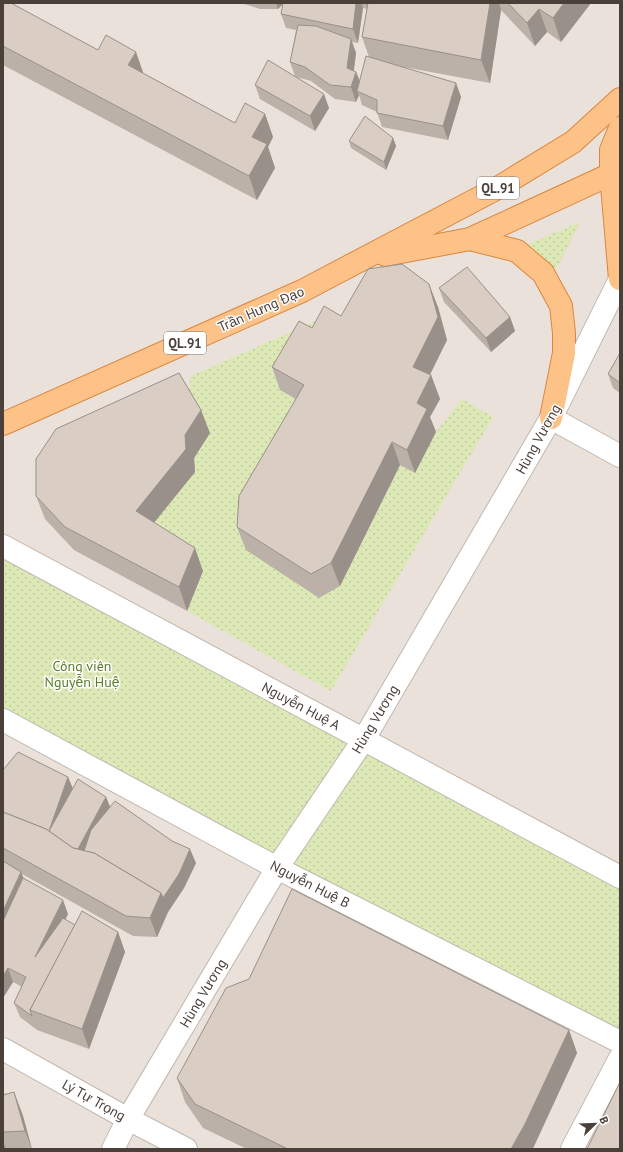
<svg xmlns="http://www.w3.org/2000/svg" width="623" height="1152" font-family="'PT Sans',sans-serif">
  <defs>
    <pattern id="park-dots" width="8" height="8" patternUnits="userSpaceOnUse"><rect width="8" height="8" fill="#dce9b6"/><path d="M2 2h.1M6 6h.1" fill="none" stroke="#bec99d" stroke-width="1.8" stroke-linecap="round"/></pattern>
  </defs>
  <rect width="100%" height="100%" fill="#f6f1ec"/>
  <!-- residential -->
  <rect fill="#eae2da" x="3" y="3" width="617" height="1146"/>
  <!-- park -->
  <g fill="url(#park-dots)">
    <polygon points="580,222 556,270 528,244"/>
    <polygon points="316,321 312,409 400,465 415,473 436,432 462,399 493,417 331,691 187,611 203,571 145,534 194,472 188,396 191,376"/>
    <polygon points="3,550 620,874 620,1038 3,719"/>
  </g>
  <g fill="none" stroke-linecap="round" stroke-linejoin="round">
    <defs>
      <g id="minor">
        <polyline points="551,418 620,456"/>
        <polyline points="3,1049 128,1119 186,1149"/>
        <polyline points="572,1149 620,1058"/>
      </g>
      <g id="tertiary">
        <polyline points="3,546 620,877"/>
        <polyline points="3,720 277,868 620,1042"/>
        <polyline points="113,1149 128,1119 277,868 364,739 551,418 620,279"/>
      </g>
      <g id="trunk">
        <polyline points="470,239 517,251 543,273 561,306 564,333 564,353 551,418"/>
        <polyline points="385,255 470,239 620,170"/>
        <polyline points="620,279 611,174 611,150 620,128"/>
        <polyline points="3,424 302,291 496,189 573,142 620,99"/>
      </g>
    </defs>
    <!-- minor casing -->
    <use href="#minor" stroke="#c1b7ae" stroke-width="24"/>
    <!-- tertiary casing -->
    <use href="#tertiary" stroke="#c1b7ae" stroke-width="24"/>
    <!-- trunk casing -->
    <use href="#trunk" stroke="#dc853f" stroke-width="24"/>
    <!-- minor -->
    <use href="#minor" stroke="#fff" stroke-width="22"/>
    <!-- tertiary -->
    <use href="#tertiary" stroke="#fff" stroke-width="22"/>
    <!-- trunk -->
    <use href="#trunk" stroke="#fcc288" stroke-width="22"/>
  </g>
  <!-- wall -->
  <g fill="#bbb1a9" fill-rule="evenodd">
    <polygon points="3,3 143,73 235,123 265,114 273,137 268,147 275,168 257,200 3,65"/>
    <path d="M241,3h350l-30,39 -14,-10 -12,14 -34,-36 -11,73 -92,-17 58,17 5,14 -13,43 -66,-13 -5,-15 -15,-7 -3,-10 -3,7 -21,-3 -24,-18 -15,-4 33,31 -14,23 -55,-32 -5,-14 40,-9 -5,-14 6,-32 -10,-2 -5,-14 2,-10 -5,5h-18zM363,8l4,1 -5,28 7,20 -9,24 -4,-9 -2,-1 2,-18 -4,-11 6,1z"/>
    <polygon points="393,138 396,146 386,170 351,148 349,141"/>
    <polygon points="439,288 510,317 515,331 491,352 444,302"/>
    <polygon points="438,307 447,340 430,375 431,375 440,399 430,417 436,432 415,473 400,465 340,586 319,598 246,550 237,527 296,399 280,390 272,367 312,328 341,316"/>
    <polygon points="620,353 620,393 613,388 608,374"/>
    <polygon points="210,433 194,458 195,472 154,522 203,571 187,611 74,550 45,519 36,496"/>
    <polygon points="3,770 106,797 110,807 196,863 184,888 168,912 157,937 133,936 22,874 23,878 68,914 65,920 75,925 118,932 125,952 89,1049 37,1030 20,1017 14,1003 22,987 13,982 3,998"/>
    <polygon points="569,1030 577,1053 533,1149 247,1149 203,1128 185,1102 177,1078"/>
    <polygon points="14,1092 23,1116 32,1149 3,1149 3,1095"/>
  </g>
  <!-- shaded-wall -->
  <g fill="#999089">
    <polygon points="276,3 284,3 278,9"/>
    <polygon points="356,3 361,3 363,8 358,43 353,29"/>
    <polygon points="366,3 369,3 368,10"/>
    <polygon points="490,3 499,3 501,10 490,83 481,60"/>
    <polygon points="564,3 591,3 561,42 553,18"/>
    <polygon points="539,9 547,32 535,46 527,23"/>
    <polygon points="351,39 356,53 352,82 347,68"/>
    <polygon points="136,52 144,75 128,65"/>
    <polygon points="356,72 362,87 357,91 359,95 356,102 351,87"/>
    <polygon points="456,83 461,97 448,140 443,126"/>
    <polygon points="324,94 329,108 315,131 310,116"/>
    <polygon points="265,114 273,137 268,147 275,168 257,200 249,176 252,137"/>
    <polygon points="393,138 396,146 386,170 384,162"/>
    <polygon points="429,284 438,307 447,340 422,390 413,367"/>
    <polygon points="510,317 515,331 491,352 486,338"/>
    <polygon points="431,375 440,399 430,417 436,432 415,473 407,450 417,403"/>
    <polygon points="201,410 210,433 194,458 195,472 145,534 136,511"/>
    <polygon points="392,442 400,465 340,586 331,563"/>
    <polygon points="195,548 203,571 187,611 179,587"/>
    <polygon points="68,777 74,791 49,831"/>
    <polygon points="106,797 112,812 88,854 75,853"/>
    <polygon points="190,849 196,863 184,888 168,912 157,937 150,918 161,893"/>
    <polygon points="21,872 29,892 3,946 3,911"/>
    <polygon points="63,900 68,914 40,972 35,957"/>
    <polygon points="118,932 125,952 89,1049 82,1029"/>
    <polygon points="8,968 13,982 3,998 3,976"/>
    <polygon points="569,1030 577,1053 533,1148 533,1149 511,1149"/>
    <polygon points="14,1092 23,1116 32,1149 25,1131"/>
    <polygon points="3,1141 6,1149 3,1149"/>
  </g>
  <!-- building -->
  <g fill="#dacec4" stroke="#999089">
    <polygon points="3,3 11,3 98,50 106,35 136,52 128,65 235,123 245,103 265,114 252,137 267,144 249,176 3,46"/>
    <polygon points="283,3 356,3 353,29 281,14"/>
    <polygon points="368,3 490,3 481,60 362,37"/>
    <polygon points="508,3 564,3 553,18 539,9 527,23"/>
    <polygon points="298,25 316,26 351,39 347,68 356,72 351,87 330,85 305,67 290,62"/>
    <polygon points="366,56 456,83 443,126 377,113 377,100 357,91"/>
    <polygon points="268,60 324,94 310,116 255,85"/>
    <polygon points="365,116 393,138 384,162 349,141"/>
    <polygon points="402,264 429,284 438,317 413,367 431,375 417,403 427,409 407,450 392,442 331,563 311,574 237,527 239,496 304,385 272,367 299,321 312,328 324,306 341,316 368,269"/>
    <polygon points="467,267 510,317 486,338 439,288"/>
    <polygon points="620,353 620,383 608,374"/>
    <polygon points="179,373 201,410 185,435 186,449 136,511 195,548 179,587 65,527 36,496 36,459 56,429"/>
    <polygon points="18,752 68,777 49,831 46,829 3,812 3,770"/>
    <polygon points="78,779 106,797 78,849 73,848 49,831"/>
    <polygon points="115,801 172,841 190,849 179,874 163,898 161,893 94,853 84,851 91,830"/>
    <polygon points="3,812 46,829 73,848 94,853 161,893 150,918 126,916 3,848"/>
    <polygon points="3,861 21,872 3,911"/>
    <polygon points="23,878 63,900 35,957 63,918 75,925 30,1010 32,1016 14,1003 26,977 8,968 3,976 3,921"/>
    <polygon points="292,889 569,1030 525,1124 511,1149 288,1149 195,1104 177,1078 226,988 249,979"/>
    <polygon points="82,911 118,932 82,1029 30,1010"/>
    <polygon points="620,1082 620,1149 587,1149"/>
    <polygon points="14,1092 25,1131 3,1132 3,1095"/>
  </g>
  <g text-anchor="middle" stroke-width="3" stroke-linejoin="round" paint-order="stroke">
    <!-- shield labels -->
    <g fill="#fff" stroke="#807974" stroke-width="1">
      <rect x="477" y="177" width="42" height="22" rx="3"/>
      <rect x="164" y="332" width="42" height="22" rx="3"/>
    </g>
    <g font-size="13" font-weight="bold" fill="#4a4039">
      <text x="498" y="193">QL.91</text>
      <text x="185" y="348">QL.91</text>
    </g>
    <!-- street labels -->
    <g font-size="14" fill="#4a4039" stroke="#fff">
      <text transform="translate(261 309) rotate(-24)" y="5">Trần Hưng Đạo</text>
      <text transform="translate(538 439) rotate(-61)" y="5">Hùng Vương</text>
      <text transform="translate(301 706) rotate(28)" y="5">Nguyễn Huệ A</text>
      <text transform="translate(375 719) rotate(-59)" y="5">Hùng Vương</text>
      <text transform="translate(310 884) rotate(27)" y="5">Nguyễn Huệ B</text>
      <text transform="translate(203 993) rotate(-59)" y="5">Hùng Vương</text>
      <text transform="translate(94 1100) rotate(29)" y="5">Lý Tự Trọng</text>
    </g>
    <!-- park labels -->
    <g font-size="14" fill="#5a7d2c" stroke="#fff">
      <text x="82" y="671">Công viên<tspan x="82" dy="16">Nguyễn Huệ</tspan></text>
    </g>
  </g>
  <!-- border -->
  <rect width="623" height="1152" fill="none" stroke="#4a4039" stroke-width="8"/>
  <!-- north arrow -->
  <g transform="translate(595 1124) rotate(67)" stroke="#ffffff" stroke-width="3" paint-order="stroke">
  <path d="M0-3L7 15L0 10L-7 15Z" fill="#4a4039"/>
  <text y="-6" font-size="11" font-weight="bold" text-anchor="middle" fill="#4a4039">B</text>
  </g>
</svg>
